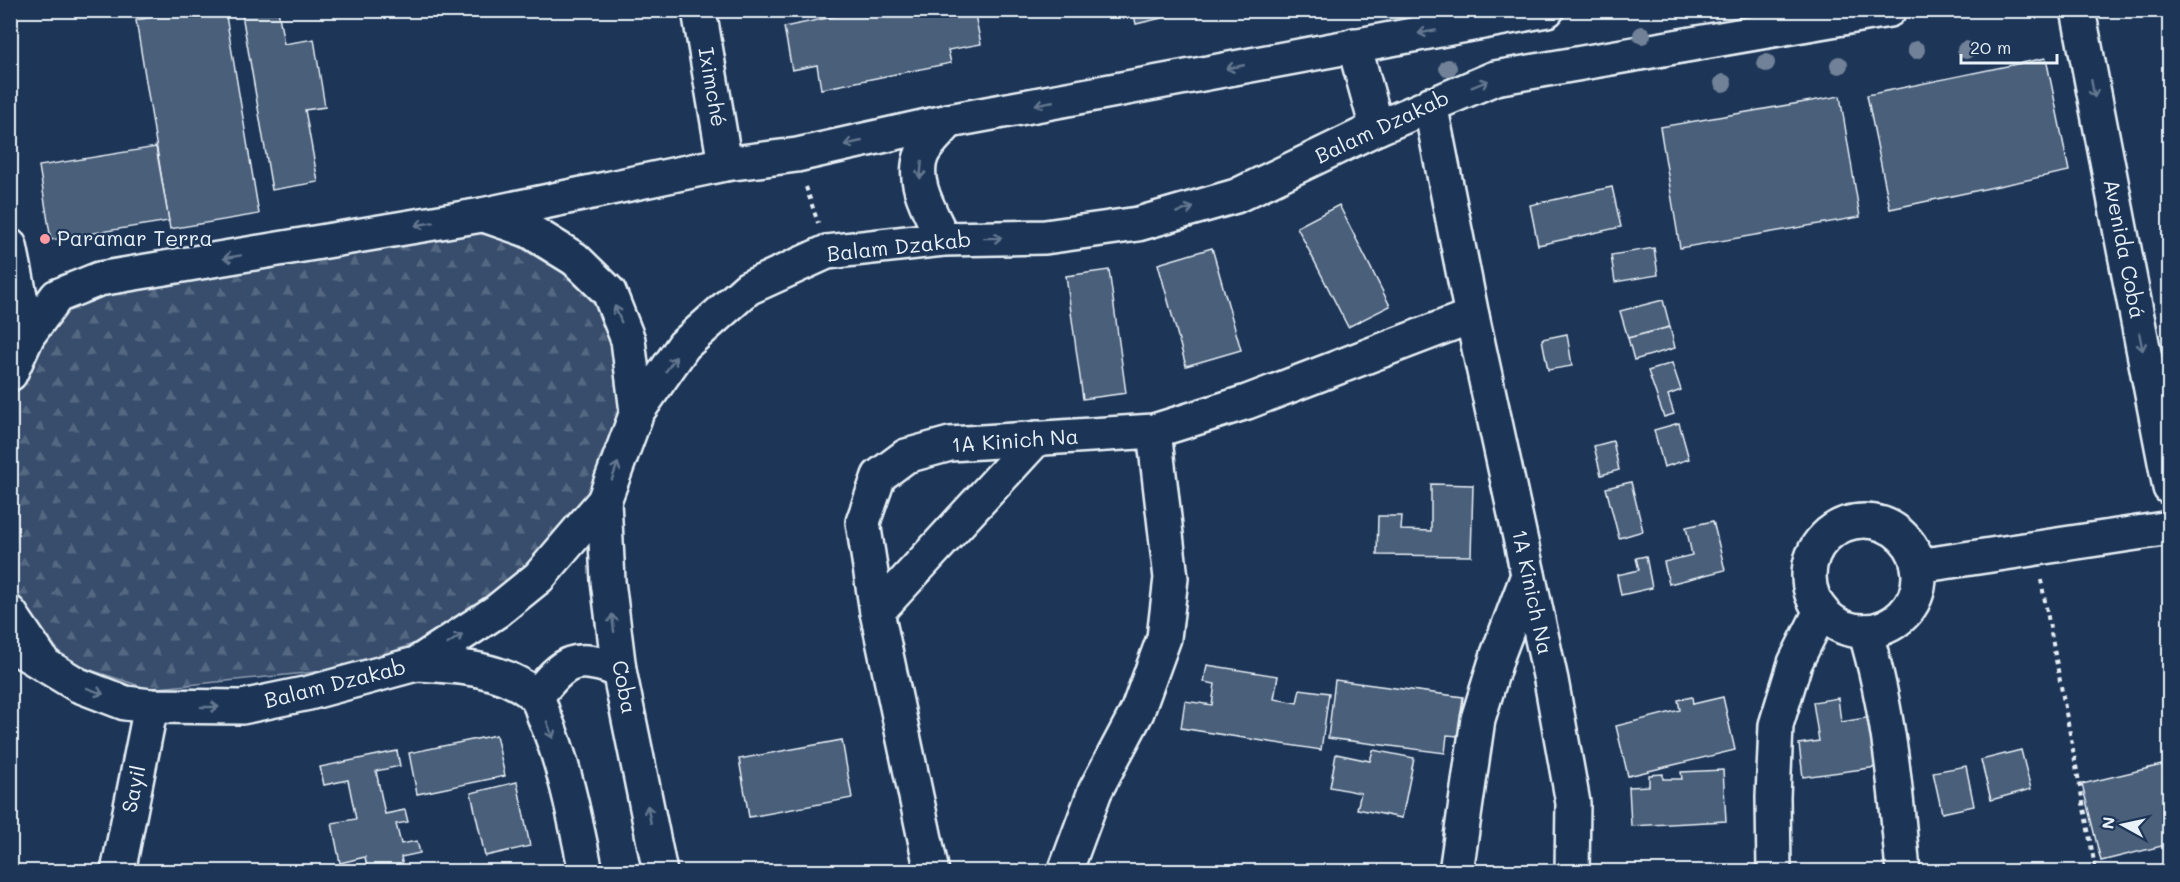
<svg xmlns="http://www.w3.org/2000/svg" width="2180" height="882" font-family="Mali,sans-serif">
  <defs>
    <pattern id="forest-firs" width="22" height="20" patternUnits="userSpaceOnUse" patternTransform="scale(1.5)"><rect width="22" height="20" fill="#374d6c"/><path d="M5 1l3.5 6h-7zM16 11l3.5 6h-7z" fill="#546782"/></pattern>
  </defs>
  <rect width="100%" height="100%" fill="#1d3557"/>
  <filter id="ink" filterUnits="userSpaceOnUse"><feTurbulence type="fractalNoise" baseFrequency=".0167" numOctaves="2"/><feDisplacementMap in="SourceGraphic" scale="12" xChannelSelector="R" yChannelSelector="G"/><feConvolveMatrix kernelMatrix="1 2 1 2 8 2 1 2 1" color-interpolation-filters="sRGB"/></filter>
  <g filter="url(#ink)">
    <!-- forest -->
    <polygon fill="url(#forest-firs)" stroke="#909fb2" stroke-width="1.5" points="483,225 603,297 627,406 594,501 524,567 464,618 413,644 344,669 149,689 66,662 15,590 10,573 10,395 24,366 66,301"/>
    <!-- building -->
    <g fill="#495e7a" stroke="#e8f1f8" stroke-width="1.5">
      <polygon points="194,10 225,10 259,214 170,229 136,20"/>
      <polygon points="260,10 278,10 284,44 314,39 325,107 305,110 318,182 272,190 242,14"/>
      <polygon points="866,10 974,10 981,44 948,50 951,63 821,89 817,65 792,70 784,27"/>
      <polygon points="1133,10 1195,10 1136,24"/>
      <polygon points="2046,58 2069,171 1890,209 1867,95"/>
      <polygon points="1840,96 1860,217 1680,248 1660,127"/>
      <polygon points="156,147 169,221 51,240 39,166"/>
      <polygon points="1612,187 1621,227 1538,245 1530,205"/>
      <polygon points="1339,205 1390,306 1348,327 1297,227"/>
      <polygon points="1212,248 1241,350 1186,366 1158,264"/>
      <polygon points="1654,248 1658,275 1615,282 1611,255"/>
      <polygon points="1109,270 1126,393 1083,399 1066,276"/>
      <polygon points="1663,300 1670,327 1628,338 1620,311"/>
      <polygon points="1670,327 1675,348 1634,360 1628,338"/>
      <polygon points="1567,334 1572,366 1548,370 1542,339"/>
      <polygon points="1672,363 1681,390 1668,395 1674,414 1664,417 1648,371"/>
      <polygon points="1679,423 1689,459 1664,467 1654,430"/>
      <polygon points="1613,441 1619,470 1601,475 1594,446"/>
      <polygon points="1631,482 1643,531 1619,538 1606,488"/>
      <polygon points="1431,484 1473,485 1471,556 1377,555 1378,516 1402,516 1401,530 1431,531"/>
      <polygon points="1713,521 1725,570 1669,584 1664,562 1692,555 1686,527"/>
      <polygon points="1646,556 1652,588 1621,595 1617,575 1639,570 1636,558"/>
      <polygon points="1207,665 1278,676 1274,699 1297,703 1300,689 1329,693 1321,750 1181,728 1185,701 1212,705 1215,684 1204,682"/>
      <polygon points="1335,680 1463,697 1458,736 1447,735 1445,753 1328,738"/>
      <polygon points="1692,697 1693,704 1723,697 1735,750 1628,776 1616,726 1680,710 1678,700"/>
      <polygon points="1838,698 1841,722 1878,716 1885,766 1803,777 1799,744 1819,741 1813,702"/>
      <polygon points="496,735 505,776 417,794 409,753"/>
      <polygon points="842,740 852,798 749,817 739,759"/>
      <polygon points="1373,750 1414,758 1402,818 1357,809 1361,793 1330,787 1336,754 1370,761"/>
      <polygon points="2021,750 2031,789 1991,800 1981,760"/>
      <polygon points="397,751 400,766 376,771 385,814 405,810 408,822 396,824 401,844 417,841 420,853 401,857 404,872 368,872 365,857 340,863 332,823 356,819 348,780 324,785 320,767"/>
      <polygon points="2162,765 2170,796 2170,844 2101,861 2082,784"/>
      <polygon points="1966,766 1974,806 1942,813 1933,772"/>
      <polygon points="1723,770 1726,821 1631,826 1629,787 1649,786 1649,775 1663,774 1663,779 1682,779 1681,772"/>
      <polygon points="517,782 530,846 485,856 471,793"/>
      <polygon points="539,865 540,872 504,872"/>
    </g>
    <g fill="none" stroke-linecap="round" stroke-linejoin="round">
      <defs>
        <g id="minor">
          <polyline points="699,10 725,164"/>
          <polyline points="2078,10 2170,488"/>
          <polyline points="1354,45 1377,128"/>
          <polyline points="1430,104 1472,316 1551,680 1573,803 1572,872"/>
          <polyline points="484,215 530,231 575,259 609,292 628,340 637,412"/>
          <path d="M943,239c-11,-25 -33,-57 -21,-85 6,-12 19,-23 27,-33"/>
          <polyline points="10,246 28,335"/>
          <polyline points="10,374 28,335 57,296 99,279 482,215 725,164 797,155 949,121 1547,10"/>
          <polyline points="604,501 608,581 619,670 660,872"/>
          <circle cx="1864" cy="576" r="55"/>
          <polyline points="1918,566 2170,528"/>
          <polyline points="877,612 1037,438"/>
          <polyline points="10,613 41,659"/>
          <path d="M1865,631c24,79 31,159 38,241"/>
          <polyline points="10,644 78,685 125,703 151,706 242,707 309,693 416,664 497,611 539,577 604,501 637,412 684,345 748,288 827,252 943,239 1045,237 1138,224 1236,196 1377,128 1495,78 1889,10"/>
          <path d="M416,664c40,2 86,3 118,31 5,5 8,14 10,21 21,49 31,103 42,156"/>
          <path d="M536,697c29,-37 38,-43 83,-27"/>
          <polyline points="118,872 151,706"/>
          <polyline points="932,872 877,612 863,522 879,476 906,456 950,444 1154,431 1247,402 1472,316"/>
          <polyline points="1065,872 1095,791 1137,712 1164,638 1171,578 1154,431"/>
          <polyline points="1456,872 1478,719 1498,654 1528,575"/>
          <polyline points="1774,872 1773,797 1776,725 1795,663 1821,611"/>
        </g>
      </defs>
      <!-- minor casing -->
      <use href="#minor" stroke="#e8f1f8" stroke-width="38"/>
      <!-- path -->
      <g stroke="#e8f1f8" stroke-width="4" stroke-dasharray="4.5 4.5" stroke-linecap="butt">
        <polyline points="806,187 818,223"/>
        <polyline points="2041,580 2096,872"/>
      </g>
      <!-- minor -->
      <use href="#minor" stroke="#1d3557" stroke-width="33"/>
    </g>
    <!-- trees -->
    <g fill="#708198">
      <circle cx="1642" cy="35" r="9"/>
      <circle cx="1916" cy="50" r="9"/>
      <circle cx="1966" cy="50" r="9"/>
      <circle cx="1766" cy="63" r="9"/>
      <circle cx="1839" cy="65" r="9"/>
      <circle cx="1448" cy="68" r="9"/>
      <circle cx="1723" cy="83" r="9"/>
    </g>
    <!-- one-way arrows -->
    <defs><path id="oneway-shaft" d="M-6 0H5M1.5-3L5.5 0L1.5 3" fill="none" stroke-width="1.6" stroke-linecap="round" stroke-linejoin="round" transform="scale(1.5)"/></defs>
    <g stroke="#64778f">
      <use href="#oneway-shaft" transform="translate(1427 32) rotate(170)"/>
      <use href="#oneway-shaft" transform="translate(1235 67) rotate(169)"/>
      <use href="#oneway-shaft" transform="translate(1480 84) rotate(-22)"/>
      <use href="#oneway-shaft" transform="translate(2093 89) rotate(79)"/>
      <use href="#oneway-shaft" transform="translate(1044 103) rotate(169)"/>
      <use href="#oneway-shaft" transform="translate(853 143) rotate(167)"/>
      <use href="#oneway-shaft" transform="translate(921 170) rotate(95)"/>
      <use href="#oneway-shaft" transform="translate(1185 210) rotate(-16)"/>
      <use href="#oneway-shaft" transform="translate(424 224) rotate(170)"/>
      <use href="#oneway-shaft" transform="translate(993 238) rotate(-1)"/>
      <use href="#oneway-shaft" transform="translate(232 257) rotate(170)"/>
      <use href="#oneway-shaft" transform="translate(618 314) rotate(-112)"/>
      <use href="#oneway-shaft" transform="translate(2141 342) rotate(79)"/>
      <use href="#oneway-shaft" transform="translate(671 364) rotate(-55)"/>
      <use href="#oneway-shaft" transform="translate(615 471) rotate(-70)"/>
      <use href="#oneway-shaft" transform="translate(613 623) rotate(-97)"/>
      <use href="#oneway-shaft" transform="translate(455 639) rotate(-34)"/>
      <use href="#oneway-shaft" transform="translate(95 691) rotate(20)"/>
      <use href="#oneway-shaft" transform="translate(210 707)"/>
      <use href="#oneway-shaft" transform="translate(550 730) rotate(70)"/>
      <use href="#oneway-shaft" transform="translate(649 814) rotate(-101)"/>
    </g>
  </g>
  <!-- markers -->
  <circle fill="#ff9aa2" stroke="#1d3557" stroke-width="2" cx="45" cy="239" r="6"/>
  <g text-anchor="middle" stroke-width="4.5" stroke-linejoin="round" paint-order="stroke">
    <!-- street labels -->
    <g font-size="21" fill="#e8f1f8" stroke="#1d3557">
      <text transform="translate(712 87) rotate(80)" y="7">Iximché</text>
      <text transform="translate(1382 127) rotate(-25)" y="7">Balam Dzakab</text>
      <text transform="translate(899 247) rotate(-6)" y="7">Balam Dzakab</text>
      <text transform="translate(2124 249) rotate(79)" y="7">Avenida Cobá</text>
      <text transform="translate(1015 441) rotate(-4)" y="7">1A Kinich Na</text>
      <text transform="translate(1532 592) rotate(78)" y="7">1A Kinich Na</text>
      <text transform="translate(335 684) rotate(-14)" y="7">Balam Dzakab</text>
      <text transform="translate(624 687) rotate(79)" y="7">Coba</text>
      <text transform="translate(134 789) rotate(-78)" y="7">Sayil</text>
    </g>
    <!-- poi labels -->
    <g font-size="21" fill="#e8f1f8" stroke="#1d3557" text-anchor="start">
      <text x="57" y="246">Paramar Terra</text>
    </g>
  </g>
  <!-- margin -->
  <rect width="2180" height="882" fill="none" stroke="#1d3557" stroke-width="36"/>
  <rect x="18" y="18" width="2144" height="846" fill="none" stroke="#e8f1f8" stroke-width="2" filter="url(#ink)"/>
  <!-- north arrow -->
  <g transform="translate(2123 825) rotate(278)" stroke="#1d3557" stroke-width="4.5" paint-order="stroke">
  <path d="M0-4.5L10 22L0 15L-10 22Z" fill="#e8f1f8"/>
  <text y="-9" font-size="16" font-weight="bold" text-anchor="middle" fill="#e8f1f8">N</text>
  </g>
  <!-- scale -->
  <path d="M1961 54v9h96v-9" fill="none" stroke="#e8f1f8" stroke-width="3"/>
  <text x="1970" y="54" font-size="18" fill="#e8f1f8" stroke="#1d3557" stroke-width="4.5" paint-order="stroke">20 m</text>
</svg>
